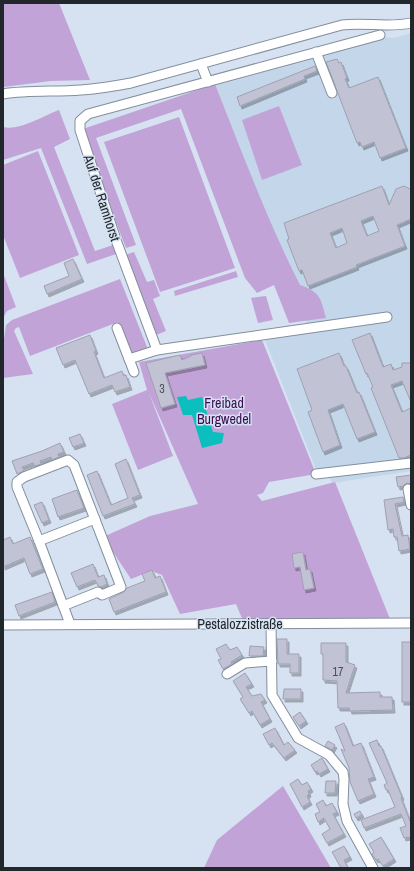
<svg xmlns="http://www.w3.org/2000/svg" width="414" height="871" font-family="'Archivo Narrow',sans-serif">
  <defs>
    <filter id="shadow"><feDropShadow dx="2" dy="3" stdDeviation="0" flood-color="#0004"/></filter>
  </defs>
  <rect width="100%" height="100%" fill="#d6e2f1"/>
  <!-- built -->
  <polygon fill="#c4d6ea" points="411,33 411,471 332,483 329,475 319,477 265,340 309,333 306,321 215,84 383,37 394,38"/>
  <!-- green -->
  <g fill="#c2a3d7">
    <polygon points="3,3 59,3 90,80 51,81 3,87"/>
    <path d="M215,84c27,68 52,136 85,201 20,7 21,13 26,33l-37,5 -15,-38 -17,8 -12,-15 -64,-169 -85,29 40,107 -10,3 -46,-118z"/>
    <polygon points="279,106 302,165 262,180 242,120"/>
    <path d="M59,110l11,29 -16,8 41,104 18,-6 3,9 -29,10 -46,-116 -38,12v-33c16,4 40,-11 56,-17z"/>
    <polygon points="179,117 235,268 160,292 104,142"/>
    <polygon points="38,151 79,255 20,278 3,235 3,165"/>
    <polygon points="134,252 147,282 154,280 160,296 153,299 166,331 156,335 125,255"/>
    <polygon points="236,271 238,277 175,296 174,291"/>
    <polygon points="3,273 16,307 7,311 3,318"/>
    <polygon points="120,279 149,352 132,357 118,322 30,356 19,327 16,328 14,331 33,374 3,378 3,346 6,325 12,320"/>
    <polygon points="266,296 273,320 258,323 251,298"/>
    <polygon points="262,340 316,474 269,482 263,493 257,495 262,501 335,482 392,624 244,623 236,604 180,614 162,575 151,571 131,579 103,537 150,516 198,504 149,393 173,456 138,470 112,404 147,390 139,362"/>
    <polygon points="283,786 331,868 204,868 217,840"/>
  </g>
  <!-- water -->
  <polygon fill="#0abfbd" points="186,396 188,400 202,397 213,432 224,433 222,443 202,448 192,415 183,415 177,397"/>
  <!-- building -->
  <g fill="#c1c3d4" stroke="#9fa1b1" fill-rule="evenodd" filter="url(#shadow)">
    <polygon points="337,59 339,63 341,62 347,78 345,79 349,88 378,77 406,148 380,158 374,142 362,147 360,142 357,143 326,62"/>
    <polygon points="315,66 317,71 304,76 305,79 240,106 237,97"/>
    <path d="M382,186l7,19 7,-16 8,-3 6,3 1,3v27l-14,6 8,21 -49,19 1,2 -49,19 -6,-16 -3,1 -12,-31 2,-1 -5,-16zM373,216l6,15 -12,5 -6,-15zM342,228l5,15 -11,5 -6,-15z"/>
    <polygon points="73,259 82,279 47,294 44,286 69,276 64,263"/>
    <polygon points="370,333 383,367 391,364 393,370 402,367 402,363 411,363 411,402 402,381 391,385 402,412 411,408 411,455 404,458 399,458 371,388 373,387 367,373 366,374 352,340"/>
    <polygon points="90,335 96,351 94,352 104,378 122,371 124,376 126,375 130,387 115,392 112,385 89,394 75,360 63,365 56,348"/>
    <polygon points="202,353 205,365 165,373 175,404 161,408 146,363 180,355 182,360 191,356 191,355"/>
    <polygon points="339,353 344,366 346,366 357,393 359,392 375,432 357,439 343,404 328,410 340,445 323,452 308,412 312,410 297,369"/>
    <polygon points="80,434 84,443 73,447 69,438"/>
    <polygon points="60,443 64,452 58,454 59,457 52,460 51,457 40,461 41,464 35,466 33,463 22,467 24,471 17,474 12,461 42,451"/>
    <polygon points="126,459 140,495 132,498 135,504 103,516 87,475 97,471 111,505 128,498 115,464"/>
    <polygon points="411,475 411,484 407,483 403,486 398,487 396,477"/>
    <polygon points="77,490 84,508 58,517 52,499"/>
    <polygon points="403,497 404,502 395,504 402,536 408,535 410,549 399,551 397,537 394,537 393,529 388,530 384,500"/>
    <polygon points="42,502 49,520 42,523 34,505"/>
    <polygon points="10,537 13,544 30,537 43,569 30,574 24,558 3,567 3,540"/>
    <polygon points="303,552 306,570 310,569 314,588 304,590 300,567 294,568 292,554"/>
    <polygon points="93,564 98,577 104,575 107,584 101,587 98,586 95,580 77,587 71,573"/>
    <polygon points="152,570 155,578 160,576 166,592 114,612 109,599 124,592 127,588 145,581 142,574"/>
    <polygon points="52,592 55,602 19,616 15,605"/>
    <polygon points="277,639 287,639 287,654 299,654 299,673 290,673 290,664 278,664"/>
    <rect x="402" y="642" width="9" height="60"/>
    <polygon points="321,643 346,643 346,662 355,665 346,693 380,692 380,697 392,697 393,710 350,711 349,708 338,708 337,681 323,680 323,654 321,654"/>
    <polygon points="226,644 230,650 237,647 242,655 231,662 232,664 223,669 218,660 221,659 216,649"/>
    <polygon points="250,646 264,647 263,656 249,656"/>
    <polygon points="245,673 252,684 246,687 252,696 261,694 265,700 261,702 270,719 260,725 252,711 249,713 240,699 243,697 233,681"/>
    <polygon points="284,689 301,689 301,699 283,699"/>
    <polygon points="300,712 306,721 299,726 293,717"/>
    <polygon points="344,723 353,746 361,743 374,777 368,779 374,794 358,801 350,782 349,768 341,749 345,751 335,727"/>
    <polygon points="275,728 284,745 288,742 295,750 284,758 272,743 269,745 263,734"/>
    <polygon points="377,740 379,746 381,746 402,797 401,798 411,824 411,839 409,837 404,838 400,828 406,826 401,814 364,828 361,820 395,807 388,790 386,790 384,785 387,783 369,743"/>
    <polygon points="328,741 335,745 332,750 325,746"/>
    <polygon points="322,758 328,769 319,774 317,771 315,772 311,765"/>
    <polygon points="298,779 302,785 307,782 311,789 308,791 309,794 307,796 310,802 302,807 290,784"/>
    <polygon points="326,781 336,781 335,793 325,793"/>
    <polygon points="323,800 326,806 332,803 337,812 333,814 344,834 327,843 322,834 330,829 324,818 318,822 315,814 320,812 316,804"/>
    <polygon points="360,811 362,815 356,818 354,814"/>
    <polygon points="381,837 394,859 383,866 378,859 376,860 372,854 374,852 369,844"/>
    <polygon points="344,846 350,857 344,860 348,868 341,868 332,852"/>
  </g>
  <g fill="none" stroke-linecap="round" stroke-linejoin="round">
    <defs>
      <g id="minor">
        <polyline points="380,35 88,114 80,121 80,130 116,240 157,350 387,317"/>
        <polyline points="316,52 332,93"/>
        <polyline points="201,64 208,82"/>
        <path d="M3,94c26,-4 52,-2 78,-4 17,-1 34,-4 50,-7l211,-58c23,-3 46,3 69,-2"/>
        <polyline points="117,328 129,359 157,350"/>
        <polyline points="129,359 134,372"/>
        <polyline points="316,474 411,463"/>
        <polyline points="408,489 411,505"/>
        <polyline points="39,541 95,519"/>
        <polyline points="63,606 98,592 102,595 121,587 74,465 68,460 24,477 17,482 17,487 39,541 70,624"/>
        <polyline points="271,623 272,695 298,738 329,755 343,772 344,779 343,804 347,821 373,868"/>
        <polyline points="3,625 411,623"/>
        <polyline points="227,674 245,663 272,661"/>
      </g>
    </defs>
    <!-- minor casing -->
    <use href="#minor" stroke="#838f9d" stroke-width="11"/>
    <!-- minor -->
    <use href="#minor" stroke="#fff" stroke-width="9"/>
  </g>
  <g text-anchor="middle" stroke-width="3" stroke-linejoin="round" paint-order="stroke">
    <!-- number labels -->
    <g font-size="12" fill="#4a4e56">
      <text x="162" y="393">3</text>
      <text x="338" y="676">17</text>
    </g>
    <!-- street labels -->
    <g font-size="14" fill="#22272c" stroke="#d6e2f1">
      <text transform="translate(102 198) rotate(72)" y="5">Auf der Ramhorst</text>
      <text x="240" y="629">Pestalozzistraße</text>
    </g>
    <!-- park labels -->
    <g font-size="14" fill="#3c0c54" stroke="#d6e2f1">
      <text x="224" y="408">Freibad<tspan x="224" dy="16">Burgwedel</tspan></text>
    </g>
  </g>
  <!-- border -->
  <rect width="414" height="871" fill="none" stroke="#22272c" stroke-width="8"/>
</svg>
